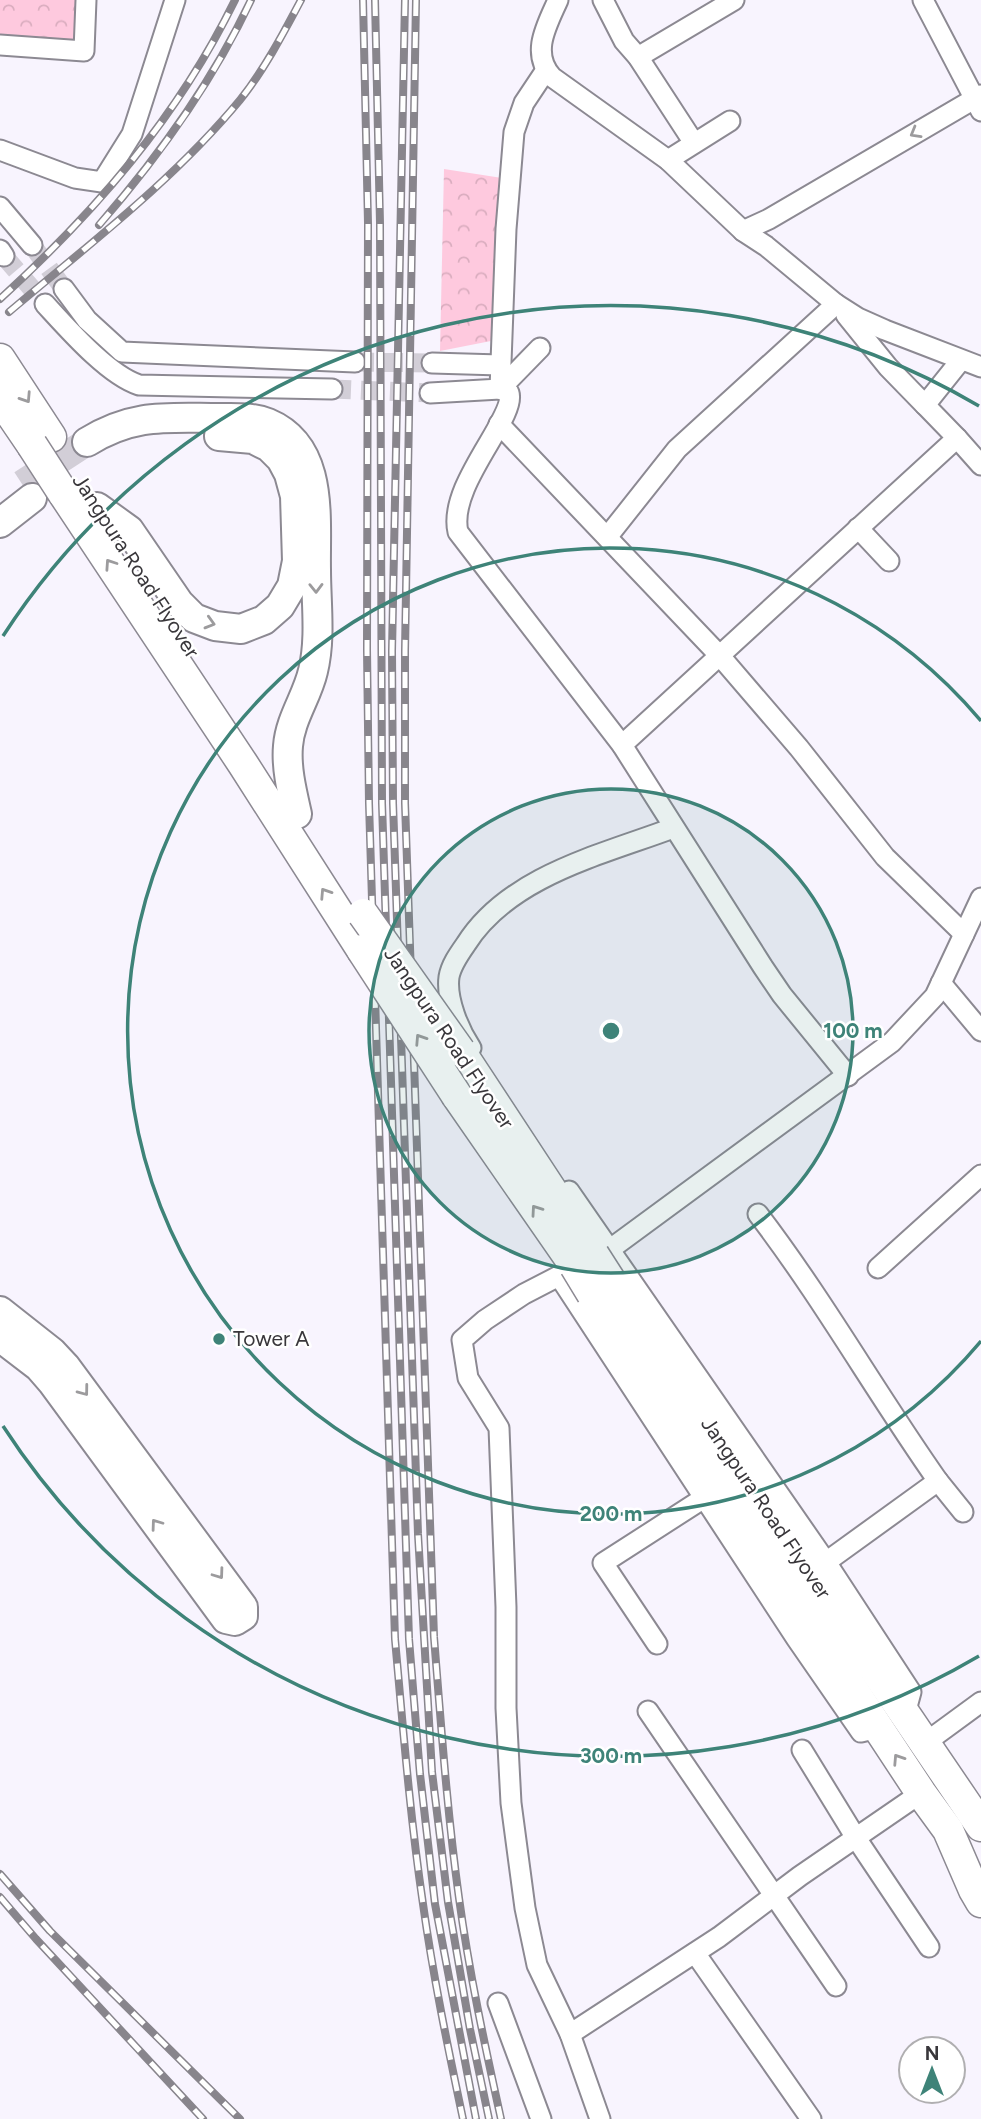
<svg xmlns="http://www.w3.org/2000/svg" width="981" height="2119" font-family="Figtree,sans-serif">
  <defs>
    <pattern id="park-crowns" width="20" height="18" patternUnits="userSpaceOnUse" patternTransform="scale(1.75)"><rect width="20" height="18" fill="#fec9de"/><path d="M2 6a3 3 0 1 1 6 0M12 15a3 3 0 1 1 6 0" fill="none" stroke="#daadbf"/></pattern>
  </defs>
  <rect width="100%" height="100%" fill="#f8f4fe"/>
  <!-- park -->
  <g fill="url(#park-crowns)">
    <polygon points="0,0 79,0 76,45 0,38"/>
    <polygon points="444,169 502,178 496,340 440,351"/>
  </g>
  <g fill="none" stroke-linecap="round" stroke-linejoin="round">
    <!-- minor-tunnel -->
    <g stroke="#d2ced7" stroke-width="19" stroke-dasharray="19 10" stroke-linecap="butt">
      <polyline points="32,245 64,289"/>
      <polyline points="4,256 45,304"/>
      <polyline points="355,362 432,363"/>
      <polyline points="332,389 430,393"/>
    </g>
    <!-- secondary-tunnel -->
    <polyline stroke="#d2ced7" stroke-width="28" stroke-dasharray="28 14" stroke-linecap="butt" points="22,484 87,442"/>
    <defs>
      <g id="minor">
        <path d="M558,0c-11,25 -28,53 -6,77l116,83 75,71 23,15 70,58 22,14 27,12 96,37"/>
        <polyline points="603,0 624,41 638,57 694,143"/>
        <polyline points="923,0 981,111"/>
        <polyline points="0,45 84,51 86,0"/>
        <polyline points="638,57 734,0"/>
        <polyline points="0,150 75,178 102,182 132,134 175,0"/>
        <polyline points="668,160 730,121"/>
        <polyline points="0,207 32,245"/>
        <polyline points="743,231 769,219 981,95"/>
        <polyline points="0,250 4,256"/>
        <polyline points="64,289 87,320 122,352 355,362"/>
        <path d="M45,304c23,25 63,71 94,81l193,4"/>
        <polyline points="846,315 888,367 925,405"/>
        <path d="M540,348l-40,41 9,4c8,24 -62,92 -51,139l164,213 141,222 19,28 66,81"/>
        <polyline points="432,363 500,365"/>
        <polyline points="430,393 500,389 506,229 514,132 524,103 546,70"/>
        <polyline points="499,424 720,656 799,748 885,857 964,934"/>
        <polyline points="957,438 981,465"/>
        <polyline points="858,528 889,561"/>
        <polyline points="608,536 677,449 836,304"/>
        <polyline points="622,745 957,438 925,405 961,360"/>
        <polyline points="941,983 981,1031"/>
        <path d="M471,1048c-12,-18 -25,-49 -22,-71 2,-12 10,-23 17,-33 43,-68 135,-89 207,-116"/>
        <polyline points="569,1191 826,1562 911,1692 905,1714"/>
        <path d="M758,1214c65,85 118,179 180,267l-112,81"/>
        <polyline points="878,1268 981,1175"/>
        <polyline points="559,1276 796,1638 861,1732 878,1728"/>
        <polyline points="938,1481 963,1512"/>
        <polyline points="657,1644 603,1563 704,1498"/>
        <polyline points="648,1711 836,1986"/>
        <polyline points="925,1743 981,1702"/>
        <polyline points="802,1750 856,1838 929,1947"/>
        <polyline points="695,1953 811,2119"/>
        <polyline points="498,2003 541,2119"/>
        <polyline points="570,2034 719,1937 800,1876 921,1793"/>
        <polyline points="600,2119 570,2034 537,1965 525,1908 511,1803 506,1708 506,1607 499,1428 468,1378 462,1340 485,1320 524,1294 609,1250 892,1042 935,996 981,898"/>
      </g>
      <g id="secondary">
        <path d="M87,442c47,-29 80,-24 133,-24 16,0 33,-1 48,5 57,24 47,96 48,147 0,32 5,69 -3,101 -6,26 -23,48 -25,75 -2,22 4,46 9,68"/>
        <polyline points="97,507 129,530 179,603 194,618 215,626 241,629 264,620 280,606 292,586 297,561 295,496 289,474 281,459 269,447 253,439 219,436"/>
        <polyline points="0,523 32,498"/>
        <polyline points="0,1311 52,1352 66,1367 243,1607 243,1616 235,1621 226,1619 52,1382 39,1367 0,1337"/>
      </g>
      <g id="primary">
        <polyline points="0,359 51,437"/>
        <polyline points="0,398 32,445"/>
        <polyline points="63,493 243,764 362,950"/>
        <polyline points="460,1051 594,1255"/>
        <polyline points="457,1096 575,1266"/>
        <polyline points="610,1280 981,1826"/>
        <polyline points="592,1294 921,1793 948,1830 974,1890 981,1902"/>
      </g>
    </defs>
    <!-- minor casing -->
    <use href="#minor" stroke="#8c8992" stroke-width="23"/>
    <!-- secondary casing -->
    <use href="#secondary" stroke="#8c8992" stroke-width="32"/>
    <!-- primary casing -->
    <use href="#primary" stroke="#8c8992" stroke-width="33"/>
    <!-- minor -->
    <use href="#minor" stroke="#fff" stroke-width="19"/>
    <!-- secondary -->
    <use href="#secondary" stroke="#fff" stroke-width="28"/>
    <!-- primary -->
    <use href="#primary" stroke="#fff" stroke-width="30"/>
    <defs>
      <g id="rail">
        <path d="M363,0l5,223 -1,427 2,153 26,836c8,89 15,177 28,265 10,72 25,144 40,215"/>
        <polyline points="375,0 380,223 382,803 409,1639 420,1774 435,1904 476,2119"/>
        <polyline points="405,0 392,651 393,803 418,1534 432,1772 448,1902 470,2029 489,2119"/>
        <path d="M416,0l-11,651v152l29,834c7,87 13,174 25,261 10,74 26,148 42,221"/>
        <path d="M99,225c60,-69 113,-142 152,-225"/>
        <path d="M0,299c95,-87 178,-182 235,-299"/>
        <path d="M9,312c79,-67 164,-131 231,-212 24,-30 43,-66 61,-100"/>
        <polyline points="0,1874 50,1931 240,2119"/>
        <polyline points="0,1897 36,1939 203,2119"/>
      </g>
    </defs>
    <!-- rail casing -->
    <use href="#rail" stroke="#88858c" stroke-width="8"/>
    <!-- rail -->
    <use href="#rail" stroke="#fff" stroke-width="5" stroke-dasharray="16" stroke-linecap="butt"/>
    <defs>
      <g id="primary-bridge">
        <polyline points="32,445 63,493"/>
        <polyline points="363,914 460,1051"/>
        <polyline points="362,950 457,1096"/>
        <polyline points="594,1255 610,1280"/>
        <polyline points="575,1266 592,1294"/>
      </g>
    </defs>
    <!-- primary-bridge casing -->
    <use href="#primary-bridge" stroke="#8c8992" stroke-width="33" stroke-linecap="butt"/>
    <!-- primary-bridge -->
    <use href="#primary-bridge" stroke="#fff" stroke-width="30"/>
  </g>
  <!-- one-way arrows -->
  <defs><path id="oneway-chevron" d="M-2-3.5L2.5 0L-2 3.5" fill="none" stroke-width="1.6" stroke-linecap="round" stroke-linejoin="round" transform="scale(1.75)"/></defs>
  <g stroke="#9c9b9d">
    <use href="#oneway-chevron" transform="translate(915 133) rotate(150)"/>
    <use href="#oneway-chevron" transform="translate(26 398) rotate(57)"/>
    <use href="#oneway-chevron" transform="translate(110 564) rotate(-124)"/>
    <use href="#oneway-chevron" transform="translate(316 588) rotate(89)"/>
    <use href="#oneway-chevron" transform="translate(210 623) rotate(16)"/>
    <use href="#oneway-chevron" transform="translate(325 893) rotate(-123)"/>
    <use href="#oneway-chevron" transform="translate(420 1039) rotate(-123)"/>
    <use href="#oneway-chevron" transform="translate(536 1210) rotate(-125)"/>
    <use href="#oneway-chevron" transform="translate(84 1391) rotate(53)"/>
    <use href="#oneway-chevron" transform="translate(156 1524) rotate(-126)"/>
    <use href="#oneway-chevron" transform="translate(219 1574) rotate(54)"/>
    <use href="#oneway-chevron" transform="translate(898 1759) rotate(-123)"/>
  </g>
  <!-- distance rings -->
  <circle cx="611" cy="1031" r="242" fill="#3e8378" fill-opacity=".12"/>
  <g fill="none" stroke="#3e8378" stroke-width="3.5">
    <circle cx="611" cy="1031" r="242"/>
    <path d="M981 1341A483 483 0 1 1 981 721"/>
    <path d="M979 1656A725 725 0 0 1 3 1426M3 636A725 725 0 0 1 979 406"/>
  </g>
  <!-- markers -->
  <circle fill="#3e8378" stroke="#fff" stroke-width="2.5" cx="219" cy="1339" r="7"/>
  <g text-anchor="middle" stroke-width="5" stroke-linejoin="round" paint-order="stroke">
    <!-- street labels -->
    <g font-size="21" fill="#39373b" stroke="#fff">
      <text transform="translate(136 566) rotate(57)" y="7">Jangpura Road Flyover</text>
      <text transform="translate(449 1038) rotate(56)" y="7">Jangpura Road Flyover</text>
      <text transform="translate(766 1508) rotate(56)" y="7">Jangpura Road Flyover</text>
    </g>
    <!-- poi labels -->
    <g font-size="21" fill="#39373b" stroke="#fff" text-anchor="start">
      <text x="233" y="1346">Tower A</text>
    </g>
  </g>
  <circle cx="611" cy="1031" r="10" fill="#3e8378" stroke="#fff" stroke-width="3.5"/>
  <g font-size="21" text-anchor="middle" font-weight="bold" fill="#3e8378" stroke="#fff" stroke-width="5" stroke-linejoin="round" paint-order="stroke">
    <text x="853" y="1038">100 m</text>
    <text x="611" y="1521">200 m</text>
    <text x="611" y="1763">300 m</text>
  </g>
  <!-- north arrow -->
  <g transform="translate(932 2070)"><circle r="33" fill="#ffffff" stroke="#b0afb1" stroke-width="2"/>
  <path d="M0-5L12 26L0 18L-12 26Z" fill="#3e8378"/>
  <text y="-10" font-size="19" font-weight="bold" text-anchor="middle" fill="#39373b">N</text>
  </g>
</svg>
